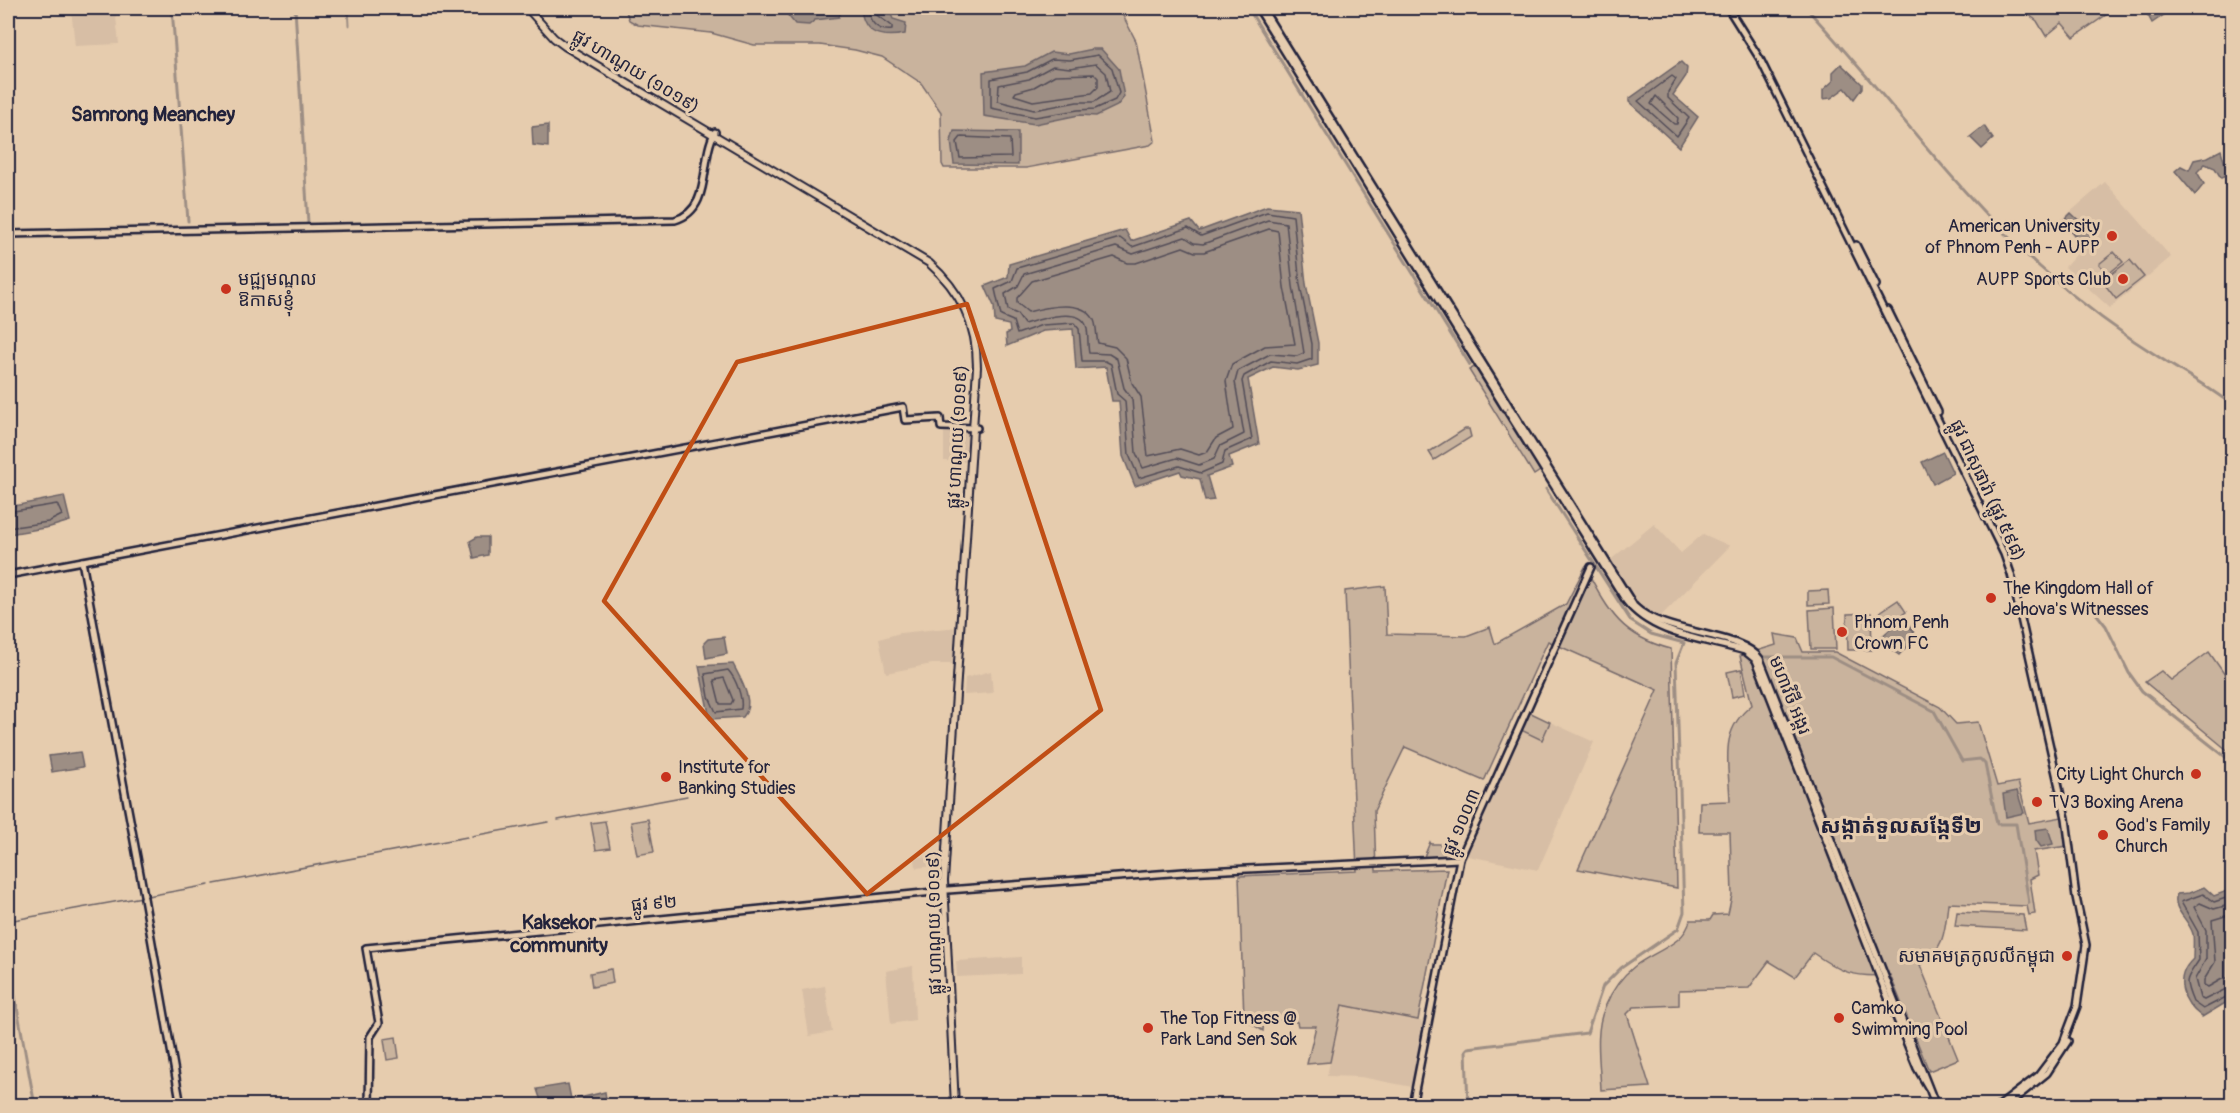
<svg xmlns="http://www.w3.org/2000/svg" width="2240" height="1113" font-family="Pangolin,'Noto Sans Khmer',sans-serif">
  <rect width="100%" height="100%" fill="#e6ccae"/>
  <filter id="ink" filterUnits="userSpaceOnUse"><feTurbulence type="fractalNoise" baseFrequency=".0167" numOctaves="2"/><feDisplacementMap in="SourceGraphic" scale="12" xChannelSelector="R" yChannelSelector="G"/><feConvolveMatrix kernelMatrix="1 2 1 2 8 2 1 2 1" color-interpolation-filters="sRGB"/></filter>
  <g filter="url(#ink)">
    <!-- built -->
    <g fill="#d7bea5">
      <polygon points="71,8 115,8 119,44 75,46"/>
      <polygon points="2105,182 2171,257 2110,308 2065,267 2082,248 2061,220"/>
      <polygon points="944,429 970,430 968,462 944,461"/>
      <polygon points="1654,524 1681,553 1703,534 1730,546 1658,619 1636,604 1608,562"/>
      <polygon points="958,627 956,664 932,664 886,673 879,639 900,633"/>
      <polygon points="991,671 993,693 964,695 965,678"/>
      <polygon points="1550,722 1594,742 1538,870 1468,856 1466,852 1521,730 1542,740"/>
      <polygon points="943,854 943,865 916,868 915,858"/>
      <polygon points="1021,957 1021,974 957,977 956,961"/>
      <polygon points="913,966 915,1020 891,1024 886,971"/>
      <polygon points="825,986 832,1032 809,1036 802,990"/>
      <polygon points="1342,1005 1424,1022 1412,1087 1361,1077 1327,1076"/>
    </g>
    <!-- green -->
    <g fill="#c9b39d" stroke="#766a6c" stroke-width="1.5">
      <polygon points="625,8 1119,8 1136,41 1155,141 1150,145 1026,168 944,168 942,164 941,112 921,83 882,57 855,50 820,45 754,45 711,33 638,25 629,20"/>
      <polygon points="2020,8 2116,8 2074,37 2062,23 2046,36 2037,21"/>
      <polygon points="2114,252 2123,262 2108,274 2099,264"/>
      <polygon points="2130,260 2144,277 2116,299 2102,281"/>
      <polygon points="1476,366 1540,471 1534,475 1469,370"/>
      <polygon points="1465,429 1469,429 1471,437 1434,460 1429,452"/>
      <path d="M1585,567c23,43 35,69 86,82l6,239 -99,-19 80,-179 -110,-49 -64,140 -79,-34 -31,64 2,60 71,-2 -29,151 -76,-15 -12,57 -23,2 9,-38h-18l-1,-4 -33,-4 -1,13 -19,-12 -5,-143 118,-5 -12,-280 40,-5 2,48 79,2 24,-9 5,17 71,-40z"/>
      <polygon points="1828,590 1829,604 1808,605 1808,591"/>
      <polygon points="1898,600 1906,612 1888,624 1880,612"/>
      <polygon points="1834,608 1836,649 1811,649 1809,610"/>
      <polygon points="1871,613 1872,650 1848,650 1847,614"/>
      <path d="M1774,634l23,4 6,14h32l105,55 16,17 22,-2 19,64 21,-4 11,41 33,-6 5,29 -33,5 4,24 -8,4 5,35 -6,1 -2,-9 -79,-3c-3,28 -3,46 -28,62l38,94 -29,12 -39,-96c-36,3 -48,-2 -77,-22l-18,24 -26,-16 -20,27 -70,2v15l-45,2 -7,7 23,73 -49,3c-1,-26 -7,-59 4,-83 6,-15 17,-31 30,-41 17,-14 51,-22 55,-46h20l3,-5 15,-1 4,-19 -2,-63h-31l1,-30 30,-1c-1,-37 -12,-70 22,-96l-12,-49 36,-11z"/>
      <polygon points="2209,652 2232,685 2232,754 2145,682 2161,671 2171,680"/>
      <polygon points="1741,669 1745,694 1732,697 1727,672"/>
      <polygon points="1529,712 1550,722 1542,740 1521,730"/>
      <polygon points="648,819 654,852 637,855 631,822"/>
      <polygon points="605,821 610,848 596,850 591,823"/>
      <polygon points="1430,842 1431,844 1439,844 1457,852 1455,856 1424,857"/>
      <polygon points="1957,912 2023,915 2026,930 1955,926"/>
      <polygon points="611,969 613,983 592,987 590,973"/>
      <polygon points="396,1037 399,1058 387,1060 384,1039"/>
    </g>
    <!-- water -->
    <g fill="#9d8e84" stroke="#6c6367" stroke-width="1.5">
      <polygon points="770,8 842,8 839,17 815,20 809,25 795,24 786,13"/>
      <path d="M866,8l12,1 4,4 8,-1 3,7 13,4 -1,11c-22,4 -41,2 -44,-25z"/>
      <polygon points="2144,8 2174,8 2152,23"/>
      <polygon points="1093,49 1101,49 1119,69 1124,97 1117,106 1096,116 1079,115 1035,124 984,116 983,72 1025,66 1051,52 1069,54"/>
      <polygon points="1681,62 1687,68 1686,76 1673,95 1698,117 1679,147 1629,102 1629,99"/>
      <polygon points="1841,64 1862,84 1862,88 1854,99 1845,88 1831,98 1823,99 1823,90 1833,81 1833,72"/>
      <polygon points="548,125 548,147 533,145 532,127"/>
      <polygon points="1984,126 1993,139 1982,149 1970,137"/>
      <polygon points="954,131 1018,132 1018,165 954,164 951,141"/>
      <polygon points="2221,150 2228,175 2221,178 2215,168 2205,164 2197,172 2204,184 2195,195 2175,171 2181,166 2189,170 2194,160 2208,157"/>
      <polygon points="1267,206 1298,209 1306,284 1318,343 1318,365 1298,370 1273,367 1248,379 1259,444 1229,456 1232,467 1207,476 1214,500 1205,501 1200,479 1182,475 1180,471 1135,486 1123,456 1119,401 1112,401 1106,367 1076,369 1073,329 1043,331 1007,346 1006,334 1010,332 1009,325 995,322 994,306 985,286 1008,277 1009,264 1125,230 1131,241 1191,221 1199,231"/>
      <polygon points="2071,213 2094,235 2083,246 2063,221"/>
      <polygon points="1943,452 1953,473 1933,484 1922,462"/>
      <polygon points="64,496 70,521 50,527 9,534 12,565 8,566 8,507"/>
      <polygon points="477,537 488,537 488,555 474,558 470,541"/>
      <polygon points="1904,617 1916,636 1899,655 1878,640"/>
      <polygon points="724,637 727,654 706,658 704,643 708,639"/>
      <path d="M733,664c7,14 23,39 10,53l-33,2 -11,-53z"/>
      <polygon points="80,752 83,767 52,772 49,756"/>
      <polygon points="2017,791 2024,813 2006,817 2003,794"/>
      <polygon points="2048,828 2053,844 2041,847 2036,840 2035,830"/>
      <path d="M2204,887l10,9 18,-7v24l-2,2 2,8v76l-30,18c-20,-15 -29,-39 -9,-58 0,-7 1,-18 0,-25 -4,-15 -22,-25 -16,-40l12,-1z"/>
      <polygon points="568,1084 571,1099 542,1104 537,1089"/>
      <polygon points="605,1092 607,1105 576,1105 575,1099"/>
    </g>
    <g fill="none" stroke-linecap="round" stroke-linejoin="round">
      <!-- shore -->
      <g stroke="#534d58" stroke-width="1.5">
        <path d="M867,8c2,12 9,24 25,22v-4c-7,-6 -14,-8 -20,-16l1,-2"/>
        <polygon points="1098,55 1112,68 1119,93 1115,100 1095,109 1078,110 1035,117 991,108 991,79 1027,72 1052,59 1070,60"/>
        <polygon points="1096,64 1106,73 1110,92 1094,102 1077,102 1034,110 998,101 999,85 1029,79 1053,66 1070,68"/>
        <polygon points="1094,74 1098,78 1098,87 1092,93 1033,101 1014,95 1016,92 1034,87 1055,75"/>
        <polygon points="1672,76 1676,79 1668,92 1668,98 1689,118 1677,136 1638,101"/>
        <polygon points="1656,96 1678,118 1677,124 1674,124 1651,104"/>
        <polygon points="961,137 1010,139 1011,157 960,158 957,142"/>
        <polygon points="1267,212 1293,216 1300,285 1312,344 1312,359 1297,364 1271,361 1244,376 1242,381 1252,439 1225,451 1222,464 1201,473 1179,466 1139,478 1129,455 1125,401 1117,394 1111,364 1105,361 1082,361 1079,329 1074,323 1042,325 1017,334 1013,321 1001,316 995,289 1012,281 1017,268 1120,238 1132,247 1188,228 1201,236"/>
        <path d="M1268,220l18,3 7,63 11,67 -7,3 -27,-2 -32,17 -3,11 9,52 -24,12 -6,13 -15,6 -22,-7 -34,10 -7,-15 -4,-54 -8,-11 -7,-29 -8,-5 -20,-1c-2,-9 0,-20 -3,-28 -8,-19 -48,-5 -62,-1l-7,-10 -9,-4 -3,-16 13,-8 6,-12 92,-27 17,7 52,-17 9,6 9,1z"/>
        <path d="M1269,229l9,2 6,56 11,57 -30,2 -33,18 -6,17 7,48 -17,9 -9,14 -8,3 -19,-6 -32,7 -7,-59 -9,-14 -6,-25 -11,-11 -17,-4c-2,-7 -1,-16 -4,-23 -11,-22 -48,-13 -66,-8l-11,-9v-5l15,-17 82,-24 13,6h9l47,-16 12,5h9z"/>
        <polyline points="8,512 57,504 62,515 48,522 8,528"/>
        <path d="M728,670c8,9 15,27 13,39l-25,3 -7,-15 -4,-23z"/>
        <polygon points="724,678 733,700 731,704 720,704 714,680"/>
        <path d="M2232,896l-18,6 -11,-8 -22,8 17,30 1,28c-13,20 -16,18 -6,42l10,7 29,-15"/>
        <polyline points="2232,904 2214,909 2200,903 2194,907 2206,930 2206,959 2195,979 2200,998 2204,1000 2232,986"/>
        <polyline points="2232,914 2212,920 2215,962 2204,980 2204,985 2208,987 2222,979 2232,977"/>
      </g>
      <!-- stream -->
      <g stroke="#6c6367" stroke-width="1.5">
        <polyline points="558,820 687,796"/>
        <polyline points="472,836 548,822"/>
        <polyline points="214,884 467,837"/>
        <polyline points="8,921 209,885"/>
      </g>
      <!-- canal -->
      <g stroke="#9d8e84" stroke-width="3">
        <polyline points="172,8 188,221"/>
        <polyline points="295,8 308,223"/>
        <polyline points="348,8 349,25"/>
        <polyline points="1248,8 1470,365"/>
        <path d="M1806,8c80,85 147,181 234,259 40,36 83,68 128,96 22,14 44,26 64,42"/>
        <polyline points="2091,607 2106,626 2129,673 2142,691 2232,762"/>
        <polyline points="1764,657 1831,657 1934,711 1962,761 1980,759 1985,764 1997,824 2016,824 2029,903"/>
        <polyline points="8,958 35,1106"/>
        <polyline points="1468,1106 1466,1050 1468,1048 1587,1033 1603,986 1621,968 1678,929 1684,912 1676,663 1684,643 1651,634 1631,621 1546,489"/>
      </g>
      <defs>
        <g id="secondary">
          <polyline points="1258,8 1505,408"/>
          <polyline points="1262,8 1509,406"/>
          <polyline points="1728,8 1760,59 2004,554 2011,574 2066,818 2076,897 2086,945 2077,1006 2063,1043 2038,1076 1999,1106"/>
          <path d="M8,234l667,-14c38,-11 24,-60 40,-88"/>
          <polyline points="1856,245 1876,285"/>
          <polyline points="1888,310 1938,412"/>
          <path d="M1511,409l123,197c30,30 107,25 126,53l176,447"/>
          <path d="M1508,412l118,189c27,35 80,38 119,50l11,9 126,323 35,85 11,19"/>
          <polyline points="82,561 144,895"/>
          <polyline points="8,575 903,407 905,420 940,418 941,427 977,428"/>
          <polyline points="948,890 1184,872 1460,859"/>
          <polyline points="144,898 181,1106"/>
          <polyline points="369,1106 370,1037 379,1023 366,948 944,891"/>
          <polyline points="1412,1106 1460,859 1591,567"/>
          <polyline points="2006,1106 2047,1073 2068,1041"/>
        </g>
        <path id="primary" d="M527,8l27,30 12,9 363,216c31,27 48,62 48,104l-33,514 11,225"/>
      </defs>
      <!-- secondary casing -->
      <use href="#secondary" stroke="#22223b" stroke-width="10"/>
      <!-- primary casing -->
      <use href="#primary" stroke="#22223b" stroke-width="10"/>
      <!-- secondary -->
      <use href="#secondary" stroke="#e6ccae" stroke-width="5"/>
      <!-- primary -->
      <use href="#primary" stroke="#e6ccae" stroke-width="6"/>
    </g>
  </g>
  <!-- marked area -->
  <path fill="none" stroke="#c04e15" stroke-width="4.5" stroke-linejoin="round" d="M967,304l134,406 -234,184 -263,-293 133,-239z"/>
  <!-- markers -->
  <g fill="#c8321e" stroke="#e6ccae" stroke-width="2">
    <circle cx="2112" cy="236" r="6"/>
    <circle cx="2123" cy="279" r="6"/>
    <circle cx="226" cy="289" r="6"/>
    <circle cx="1991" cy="598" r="6"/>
    <circle cx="1842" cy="632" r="6"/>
    <circle cx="2196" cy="774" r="6"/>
    <circle cx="666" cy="777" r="6"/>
    <circle cx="2037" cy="802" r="6"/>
    <circle cx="2103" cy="835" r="6"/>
    <circle cx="2067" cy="956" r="6"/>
    <circle cx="1839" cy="1018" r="6"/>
    <circle cx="1148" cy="1028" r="6"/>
  </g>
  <g text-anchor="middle" stroke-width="6" stroke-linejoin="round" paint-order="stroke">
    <!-- street labels -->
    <g font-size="18" fill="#22223b" stroke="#e6ccae">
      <text transform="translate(636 71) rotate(31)" y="6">ផ្លូវ ហាណូយ (១០១៩)</text>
      <text transform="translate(957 437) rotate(-87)" y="6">ផ្លូវ ហាណូយ (១០១៩)</text>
      <text transform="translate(1988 490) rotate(65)" y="6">ផ្លូវ ជាសុផារ៉ា (ផ្លូវ ៥៩៨)</text>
      <text transform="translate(1790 695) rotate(68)" y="6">មហាវិថី អង្គរ</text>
      <text transform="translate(1461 822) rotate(-67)" y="6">ផ្លូវ ១០០៣</text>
      <text transform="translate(654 903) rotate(-5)" y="6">ផ្លូវ ៩២</text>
      <text transform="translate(934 923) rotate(-91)" y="6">ផ្លូវ ហាណូយ (១០១៩)</text>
    </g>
    <!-- poi labels -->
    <g font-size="18" fill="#22223b" stroke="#e6ccae" text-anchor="start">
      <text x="2100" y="232" text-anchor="end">American University<tspan x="2100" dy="21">of Phnom Penh - AUPP</tspan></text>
      <text x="238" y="285">មជ្ឍមណ្ឌល<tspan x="238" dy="21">ឱកាសខ្ញុំ</tspan></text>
      <text x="2111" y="285" text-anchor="end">AUPP Sports Club</text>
      <text x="2003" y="594">The Kingdom Hall of<tspan x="2003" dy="21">Jehova's Witnesses</tspan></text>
      <text x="1854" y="628">Phnom Penh<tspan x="1854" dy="21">Crown FC</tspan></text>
      <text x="678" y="773">Institute for<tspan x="678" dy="21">Banking Studies</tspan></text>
      <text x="2184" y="780" text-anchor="end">City Light Church</text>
      <text x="2049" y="808">TV3 Boxing Arena</text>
      <text x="2115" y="831">God's Family<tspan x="2115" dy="21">Church</tspan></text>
      <text x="2055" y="962" text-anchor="end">សមាគមត្រកូលលីកម្ពុជា</text>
      <text x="1851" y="1014">Camko<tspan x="1851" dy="21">Swimming Pool</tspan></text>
      <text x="1160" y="1024">The Top Fitness @<tspan x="1160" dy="21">Park Land Sen Sok</tspan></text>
    </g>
    <!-- neighbourhood labels -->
    <g font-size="20" font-weight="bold" fill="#22223b" stroke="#e6ccae">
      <text x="153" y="121">Samrong Meanchey</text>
      <text x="559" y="929">Kaksekor<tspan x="559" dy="23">community</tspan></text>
    </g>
    <!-- quarter labels -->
    <g font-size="21" font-weight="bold" fill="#22223b" stroke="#e6ccae">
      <text x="1901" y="833">សង្កាត់ទួលសង្កែទី២</text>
    </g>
  </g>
  <!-- margin -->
  <rect width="2240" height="1113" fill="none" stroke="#e6ccae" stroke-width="30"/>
  <rect x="15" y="15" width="2210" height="1083" fill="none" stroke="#22223b" stroke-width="2" filter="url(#ink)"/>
</svg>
